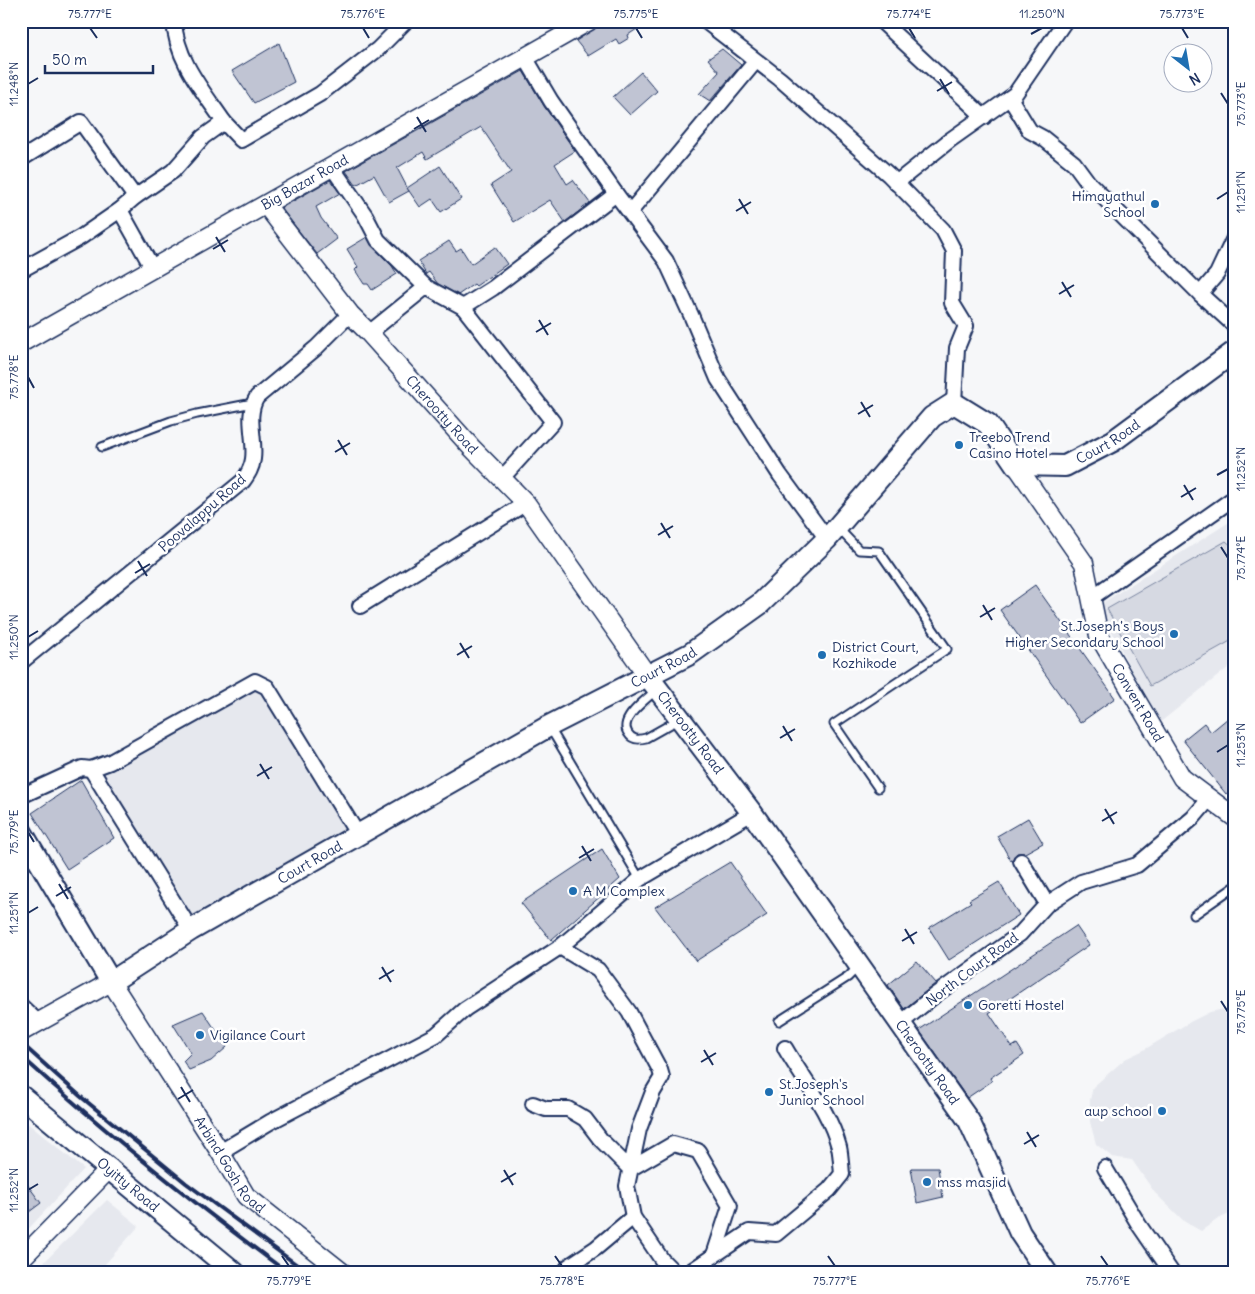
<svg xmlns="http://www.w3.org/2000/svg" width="1255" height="1294" font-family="Delius,sans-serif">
  <rect width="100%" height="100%" fill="#f6f7f9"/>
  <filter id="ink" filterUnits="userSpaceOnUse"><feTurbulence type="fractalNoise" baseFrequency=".02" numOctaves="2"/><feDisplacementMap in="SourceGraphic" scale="10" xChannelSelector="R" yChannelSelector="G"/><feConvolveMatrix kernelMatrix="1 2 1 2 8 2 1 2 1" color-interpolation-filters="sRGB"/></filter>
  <g filter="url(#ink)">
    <!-- built -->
    <g fill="#e6e8ee">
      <polygon points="1234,519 1234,663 1158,724 1099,605"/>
      <polygon points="258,688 344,829 190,922 102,776"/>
      <polygon points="1234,1007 1234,1212 1218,1219 1201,1231 1185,1222 1155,1193 1132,1160 1112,1157 1096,1144 1090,1122 1090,1100 1093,1087 1125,1059 1142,1051 1190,1022 1210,1012"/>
      <polygon points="21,1118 84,1169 21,1237"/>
      <polygon points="107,1200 139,1226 97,1273 33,1273"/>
    </g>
    <!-- green -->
    <polygon fill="#d6d9e2" stroke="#7884a0" points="1226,541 1234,548 1234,639 1150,686 1107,609"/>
    <!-- building -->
    <g fill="#c0c4d3" stroke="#1b2f5e">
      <polygon points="606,21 649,21 628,35 629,38 619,44 616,39 588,56 576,41"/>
      <polygon points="279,43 294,82 254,103 232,71"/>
      <polygon points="722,49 741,65 710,101 699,94 719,72 708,59"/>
      <polygon points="523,71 544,106 575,151 555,164 567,184 573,180 590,203 565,222 550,200 514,222 491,185 511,172 481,127 427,159 423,152 397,168 409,191 389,202 374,175 356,185 346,171"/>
      <polygon points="641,72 657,91 630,115 613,97"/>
      <polygon points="440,166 461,199 441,212 432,199 420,207 407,188"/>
      <polygon points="330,180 340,193 316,207 321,218 337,239 317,254 281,208"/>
      <polygon points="367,237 372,246 392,266 397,274 372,290 368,284 364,284 355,270 358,267 347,249"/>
      <polygon points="449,241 456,251 461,248 471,264 495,247 507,264 476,286 474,284 458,295 438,284 429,272 426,274 418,261"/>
      <polygon points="1035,585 1115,698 1080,723 1000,610"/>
      <polygon points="1234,713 1234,788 1226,794 1183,740 1204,723 1211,732"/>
      <polygon points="81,780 114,838 67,869 32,813"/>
      <polygon points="1028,818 1043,843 1025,853 1017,853 1011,861 997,836"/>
      <polygon points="602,849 620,879 551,940 521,903"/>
      <polygon points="730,862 767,915 696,961 655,907"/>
      <polygon points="999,882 1019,915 949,960 929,928 971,902 969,900"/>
      <polygon points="1076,926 1089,945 989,1013 1012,1047 1017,1044 1024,1055 990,1078 992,1081 967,1098 919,1030"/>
      <polygon points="917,961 936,983 904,1009 888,985"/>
      <polygon points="203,1011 227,1047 211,1061 189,1070 183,1061 191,1053 173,1024"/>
      <polygon points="911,1168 938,1168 943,1197 917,1203"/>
      <polygon points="21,1176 41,1203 21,1218"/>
    </g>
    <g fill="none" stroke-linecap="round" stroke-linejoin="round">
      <defs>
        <g id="service">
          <polyline points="102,447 171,421 197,414 253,403"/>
          <polyline points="839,529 859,550 879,551 947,649 834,724 878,788"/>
          <path d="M656,690c-9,9 -38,29 -28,43 4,7 10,7 18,5l32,-18"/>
          <polyline points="550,728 640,879"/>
          <polyline points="1194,915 1234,887"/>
          <polyline points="779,1021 848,977 859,966"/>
        </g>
        <g id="minor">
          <path d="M174,21c2,39 29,70 50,101"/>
          <polyline points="705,21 780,79 889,175 943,230 954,251 952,303 966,326 957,348 954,403"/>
          <polyline points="881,21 984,117"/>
          <polyline points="525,57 551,101 616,194 666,261 691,315 718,379 780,475 827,539"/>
          <polyline points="1010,98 1030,131 1043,138 1074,163 1088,182 1200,294 1234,325"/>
          <polyline points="21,159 81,122 135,197"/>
          <polyline points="332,167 365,215 378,240 426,287"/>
          <polyline points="896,183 950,140 1015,94 1065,21"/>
          <polyline points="120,210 153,269"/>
          <polyline points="630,212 755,62"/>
          <polyline points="21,270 81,237 120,210 135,197 173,171 203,137 224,122 241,140 320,94 378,49 406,21"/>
          <polyline points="1200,294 1217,274 1234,238"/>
          <polyline points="463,307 553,422 502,478"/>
          <polyline points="369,333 426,287 463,307 493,288 616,194"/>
          <polyline points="1091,598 1234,498"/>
          <polyline points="360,606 526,503"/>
          <path d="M21,662l222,-181c5,-7 9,-13 10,-22 3,-20 -8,-43 4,-62l59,-49 34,-34"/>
          <polyline points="91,769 191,930"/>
          <polyline points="21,796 82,768 91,769 110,762 255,681 267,687 358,835"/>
          <polyline points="1021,861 1047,904"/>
          <polyline points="560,947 598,970 629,1012 660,1070 662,1077 653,1092 639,1129 627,1186 633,1217 662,1260 675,1273"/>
          <polyline points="21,1006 39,1023"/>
          <polyline points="901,1023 935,995 1020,934 1047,904 1081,882 1137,865 1193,818 1210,798"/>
          <polyline points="533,1104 546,1109 568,1109 585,1119 601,1140 630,1169 673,1144 698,1151 730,1206 714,1255"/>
          <polyline points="220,1152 270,1122 436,1035 465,1009 560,947 640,879 752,813"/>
          <polyline points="1105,1168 1139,1225 1172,1273"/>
          <polyline points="564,1273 569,1266 596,1248 633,1217"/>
          <path d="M688,1273l61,-41 27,2 53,-44 13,-16c-1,-9 -1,-18 -3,-27 -10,-37 -35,-66 -54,-99"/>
        </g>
        <g id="tertiary">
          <path id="s1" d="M266,205l84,109 19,19 102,114 55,56 121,172"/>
          <path id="s2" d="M21,343l568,-322"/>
          <path id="s3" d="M1016,465l68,98 15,73 83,142 52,39"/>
          <path id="s4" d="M21,1032l90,-50 109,170 26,44 97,77"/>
          <polyline points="21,1259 110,1168"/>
        </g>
        <g id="secondary">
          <path id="s5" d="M647,675l105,138 217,308 51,112 27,40"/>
          <path id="s6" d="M21,831l90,151 80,-52 358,-204 141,-72 70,-50 67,-65 105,-122 22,-14 34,21 28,41 49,1 48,-25 121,-89"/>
          <path id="s7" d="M21,1096l214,177"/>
        </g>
      </defs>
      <!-- service casing -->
      <use href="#service" stroke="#1b2f5e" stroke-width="11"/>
      <!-- minor casing -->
      <use href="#minor" stroke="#1b2f5e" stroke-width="18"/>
      <!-- tertiary casing -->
      <use href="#tertiary" stroke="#1b2f5e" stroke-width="21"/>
      <!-- secondary casing -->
      <use href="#secondary" stroke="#1b2f5e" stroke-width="24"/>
      <!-- service -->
      <use href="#service" stroke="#fff" stroke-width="7"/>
      <!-- minor -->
      <use href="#minor" stroke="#fff" stroke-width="14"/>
      <!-- tertiary -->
      <use href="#tertiary" stroke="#fff" stroke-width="18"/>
      <!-- secondary -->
      <use href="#secondary" stroke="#fff" stroke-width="20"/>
      <!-- rail -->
      <g stroke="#1b2f5e" stroke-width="4">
        <polyline points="21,1043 80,1096 186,1183 308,1273"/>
        <path d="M21,1056c85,77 175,149 267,217"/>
      </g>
    </g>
  </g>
  <!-- ticks -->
  <path fill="none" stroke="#1b2f5e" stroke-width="2" d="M90,28l7,10M363,28l6,10M636,28l6,10M909,28l6,10M1182,28l6,10M1031,34l11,-6M940,79l9,15M28,84l10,-6M937,91l15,-9M1221,93l7,11M417,117l9,15M414,129l15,-9M739,199l9,15M1217,199l11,-7M736,211l15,-9M216,237l9,15M213,249l15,-9M1062,282l9,15M1059,294l15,-9M539,320l9,15M536,332l15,-9M28,377l6,11M861,402l9,15M858,414l15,-9M338,440l9,15M335,452l15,-9M1217,475l11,-6M1184,485l9,15M1181,497l15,-9M661,523l9,15M658,535l15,-9M1221,547l7,11M138,561l9,15M135,573l15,-9M983,605l9,15M980,617l15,-9M28,637l10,-6M460,643l9,15M457,655l15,-9M783,726l9,15M780,738l15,-9M1217,752l11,-7M260,764l9,15M257,776l15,-9M1105,809l9,15M1102,821l15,-9M28,832l6,10M582,846l9,15M579,858l15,-9M59,884l9,15M56,896l15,-9M28,913l10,-6M905,929l9,15M902,941l15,-9M382,967l9,15M379,979l15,-9M1221,1001l7,11M704,1050l9,15M701,1062l15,-9M181,1087l9,15M178,1099l15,-9M1027,1132l9,15M1024,1144l15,-9M504,1170l9,15M501,1182l15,-9M28,1190l10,-6M282,1256l7,10M555,1256l7,10M828,1256l7,10M1101,1256l7,10"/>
  <!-- markers -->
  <g fill="#1f6fb2" stroke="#fff" stroke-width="2">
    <circle cx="1155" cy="204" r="5"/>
    <circle cx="959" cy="445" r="5"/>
    <circle cx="1174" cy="634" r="5"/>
    <circle cx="822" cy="655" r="5"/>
    <circle cx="573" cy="891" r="5"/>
    <circle cx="968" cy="1005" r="5"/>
    <circle cx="200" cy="1035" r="5"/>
    <circle cx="769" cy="1092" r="5"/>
    <circle cx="1162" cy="1111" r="5"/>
    <circle cx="927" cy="1182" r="5"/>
  </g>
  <g text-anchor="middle" stroke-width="5" stroke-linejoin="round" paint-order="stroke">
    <!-- street labels -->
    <g font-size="14" fill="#1b2f5e" stroke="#fff">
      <text dy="5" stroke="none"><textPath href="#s2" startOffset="326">Big Bazar Road</textPath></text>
      <text dy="5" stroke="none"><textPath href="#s1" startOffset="274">Cherootty Road</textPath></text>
      <text dy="5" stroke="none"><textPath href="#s6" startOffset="1396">Court Road</textPath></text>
      <text transform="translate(202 513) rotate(-41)" y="5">Poovalappu Road</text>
      <text dy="5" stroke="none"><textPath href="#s6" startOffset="812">Court Road</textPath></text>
      <text dy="5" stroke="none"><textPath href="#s3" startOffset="271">Convent Road</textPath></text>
      <text dy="5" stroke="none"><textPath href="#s5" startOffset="72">Cherootty Road</textPath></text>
      <text dy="5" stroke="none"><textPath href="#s6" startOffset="408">Court Road</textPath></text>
      <text transform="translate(972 969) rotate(-37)" y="5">North Court Road</text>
      <text dy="5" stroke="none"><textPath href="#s5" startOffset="478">Cherootty Road</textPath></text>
      <text dy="5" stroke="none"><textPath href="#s4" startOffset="321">Arbind Gosh Road</textPath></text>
      <text dy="5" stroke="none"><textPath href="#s7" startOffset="139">Oyitty Road</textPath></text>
    </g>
    <!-- poi labels -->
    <g font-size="14" fill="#1b2f5e" stroke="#fff" text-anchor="start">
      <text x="1145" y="201" text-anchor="end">Himayathul<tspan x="1145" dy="16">School</tspan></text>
      <text x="969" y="442">Treebo Trend<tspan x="969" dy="16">Casino Hotel</tspan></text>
      <text x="1164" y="631" text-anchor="end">St.Joseph's Boys<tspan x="1164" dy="16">Higher Secondary School</tspan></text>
      <text x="832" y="652">District Court,<tspan x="832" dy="16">Kozhikode</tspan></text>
      <text x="583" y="896">A M Complex</text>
      <text x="978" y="1010">Goretti Hostel</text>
      <text x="210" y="1040">Vigilance Court</text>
      <text x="779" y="1089">St.Joseph's<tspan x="779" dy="16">Junior School</tspan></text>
      <text x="1152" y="1116" text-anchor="end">aup school</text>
      <text x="937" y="1187">mss masjid</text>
    </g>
  </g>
  <!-- margin -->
  <rect width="1255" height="1294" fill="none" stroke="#fff" stroke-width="55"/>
  <!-- north arrow -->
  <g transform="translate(1188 68) rotate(149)"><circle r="24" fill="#ffffff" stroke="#a4acbf"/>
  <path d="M0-4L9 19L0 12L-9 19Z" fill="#1f6fb2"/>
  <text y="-8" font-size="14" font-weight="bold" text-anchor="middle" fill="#1b2f5e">N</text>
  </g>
  <!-- scale -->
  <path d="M45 65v8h108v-8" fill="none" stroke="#1b2f5e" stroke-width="2.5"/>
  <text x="52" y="65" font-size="15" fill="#1b2f5e" stroke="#ffffff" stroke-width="4" paint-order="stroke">50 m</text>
  <rect x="28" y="28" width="1200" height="1238" fill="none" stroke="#1b2f5e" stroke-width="2"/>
  <g font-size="12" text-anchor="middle" fill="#1b2f5e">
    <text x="90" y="18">75.777°E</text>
    <text x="363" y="18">75.776°E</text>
    <text x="636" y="18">75.775°E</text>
    <text x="909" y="18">75.774°E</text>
    <text x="1042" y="18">11.250°N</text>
    <text x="1182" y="18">75.773°E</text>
    <text transform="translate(14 84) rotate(-90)" y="4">11.248°N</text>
    <text transform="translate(1241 104) rotate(-90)" y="4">75.773°E</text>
    <text transform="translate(1241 192) rotate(-90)" y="4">11.251°N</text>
    <text transform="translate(14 377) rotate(-90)" y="4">75.778°E</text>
    <text transform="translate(1241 469) rotate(-90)" y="4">11.252°N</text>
    <text transform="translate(1241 558) rotate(-90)" y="4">75.774°E</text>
    <text transform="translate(14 637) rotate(-90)" y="4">11.250°N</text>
    <text transform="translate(1241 745) rotate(-90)" y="4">11.253°N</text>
    <text transform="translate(14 832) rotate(-90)" y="4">75.779°E</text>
    <text transform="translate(14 913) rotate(-90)" y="4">11.251°N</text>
    <text transform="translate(1241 1012) rotate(-90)" y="4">75.775°E</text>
    <text transform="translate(14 1190) rotate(-90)" y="4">11.252°N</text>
    <text x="289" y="1285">75.779°E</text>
    <text x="562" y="1285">75.778°E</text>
    <text x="835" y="1285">75.777°E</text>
    <text x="1108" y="1285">75.776°E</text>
  </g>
</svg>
